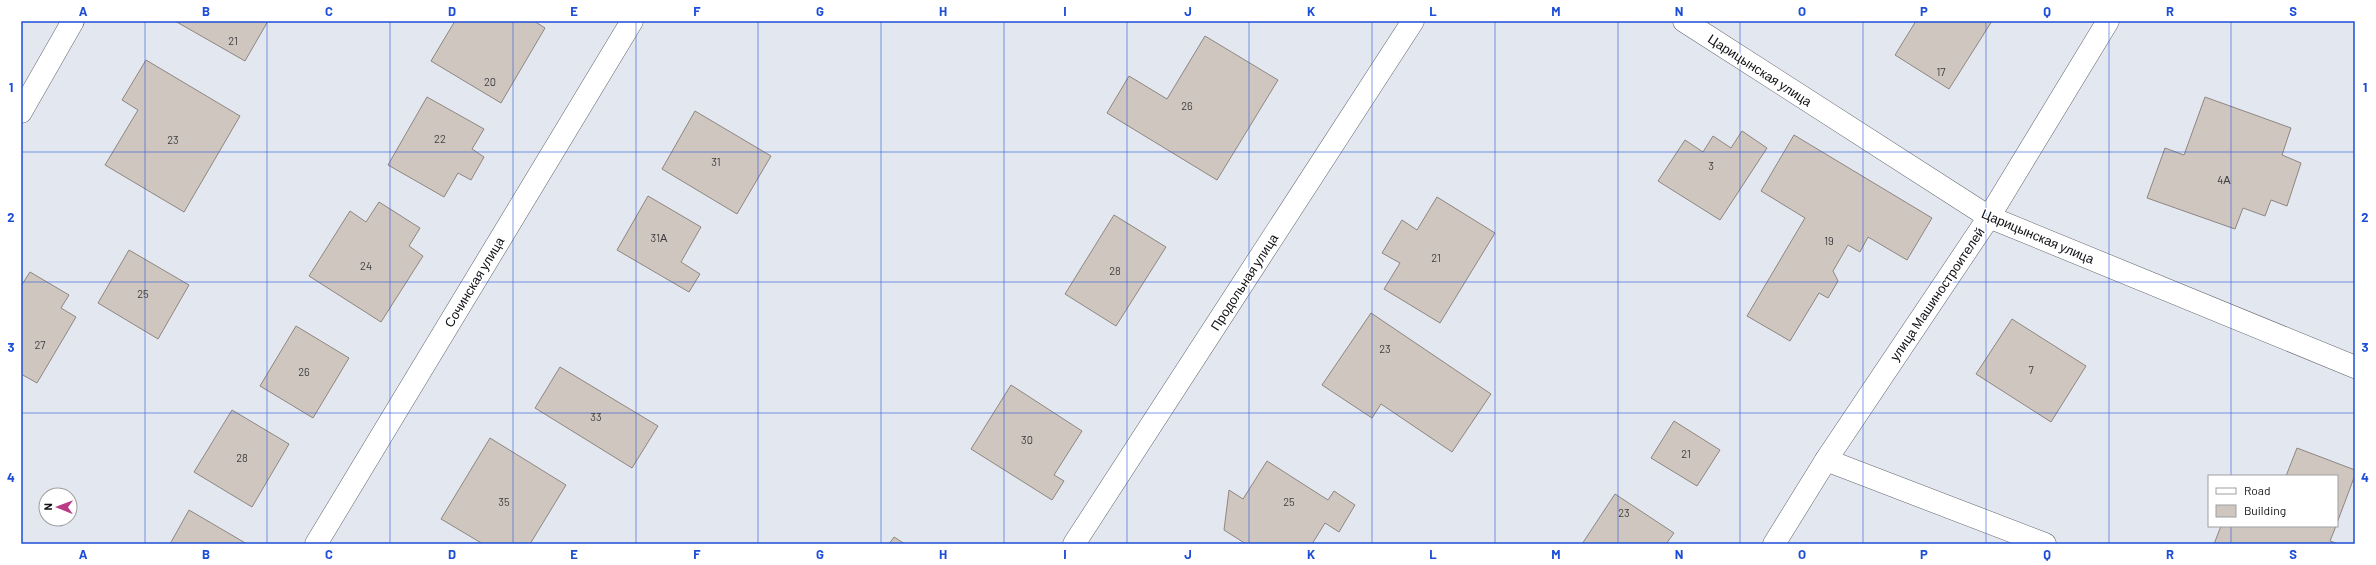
<svg xmlns="http://www.w3.org/2000/svg" width="2376" height="565" font-family="Barlow,sans-serif">
  <rect width="100%" height="100%" fill="#e3e7f0"/>
  <!-- building -->
  <g fill="#cfc6c0" stroke="#8e8680">
    <polygon points="175,21 268,21 245,61"/>
    <polygon points="455,21 534,21 545,28 501,103 431,61"/>
    <polygon points="1916,21 1992,21 1949,89 1895,55"/>
    <polygon points="1205,36 1278,80 1217,180 1107,113 1129,76 1167,99"/>
    <polygon points="146,60 240,116 184,212 105,165 138,110 122,100"/>
    <polygon points="427,97 484,129 472,149 484,157 471,180 458,173 444,197 388,165"/>
    <polygon points="2205,97 2291,128 2282,155 2301,163 2287,206 2271,200 2265,216 2243,208 2235,229 2147,198 2165,148 2184,155"/>
    <polygon points="695,111 771,156 737,214 662,169"/>
    <polygon points="1742,131 1767,148 1720,220 1658,181 1685,140 1703,152 1713,136 1731,148"/>
    <polygon points="1794,135 1932,218 1907,260 1868,237 1860,252 1848,245 1833,271 1838,281 1828,298 1819,293 1790,341 1747,316 1805,218 1761,191"/>
    <polygon points="648,196 701,227 681,262 700,274 689,292 617,250"/>
    <polygon points="1437,197 1495,233 1440,323 1384,289 1400,263 1382,253 1402,220 1417,230"/>
    <polygon points="379,202 420,228 409,246 423,256 381,322 309,276 350,211 366,222"/>
    <polygon points="1114,215 1166,247 1116,326 1065,294"/>
    <polygon points="129,250 189,285 158,339 98,303"/>
    <polygon points="30,272 69,295 61,308 76,317 37,383 21,374 21,286"/>
    <polygon points="1371,313 1491,394 1452,452 1381,404 1372,418 1322,385"/>
    <polygon points="2012,319 2086,366 2051,422 1976,374"/>
    <polygon points="296,326 349,358 313,418 260,386"/>
    <polygon points="560,367 658,426 632,468 535,408"/>
    <polygon points="1011,385 1082,431 1054,475 1064,481 1052,500 971,449"/>
    <polygon points="232,410 289,444 252,507 194,472"/>
    <polygon points="1674,421 1720,450 1697,486 1651,458"/>
    <polygon points="490,438 566,485 530,544 483,544 441,519"/>
    <polygon points="2297,448 2355,470 2355,475 2337,523 2337,476 2286,476"/>
    <polygon points="1267,461 1328,500 1334,491 1355,505 1339,532 1325,523 1312,544 1246,544 1224,530 1229,490 1243,499"/>
    <polygon points="1615,494 1674,533 1666,544 1582,544"/>
    <polygon points="189,510 247,544 170,544"/>
    <polygon points="2221,526 2336,526 2330,541 2339,544 2214,544"/>
    <polygon points="894,537 905,544 889,544"/>
  </g>
  <g fill="none" stroke-linecap="round" stroke-linejoin="round">
    <defs>
      <g id="minor">
        <polyline points="1684,21 1989,217 2355,367"/>
        <polyline points="21,112 73,21"/>
        <polyline points="1826,460 2045,544"/>
        <polyline points="316,544 632,21"/>
        <polyline points="1074,544 1413,21"/>
        <polyline points="1774,544 1826,460 1989,217 2108,21"/>
      </g>
    </defs>
    <!-- minor casing -->
    <use href="#minor" stroke="#64676f" stroke-width="23"/>
    <!-- minor -->
    <use href="#minor" stroke="#fff" stroke-width="22"/>
  </g>
  <!-- grid -->
  <path fill="none" stroke="#1d4ed8" stroke-width="1" stroke-opacity="0.55" d="M145,21v523M267,21v523M390,21v523M513,21v523M636,21v523M758,21v523M881,21v523M1004,21v523M1127,21v523M1249,21v523M1372,21v523M1495,21v523M1618,21v523M1740,21v523M1863,21v523M1986,21v523M2109,21v523M2231,21v455M21,152h2334M21,282h2334M21,413h2334M2231,526v18"/>
  <g text-anchor="middle" stroke-width="3" stroke-linejoin="round" paint-order="stroke">
    <!-- number labels -->
    <g font-size="11" fill="#3e3d3e">
      <text x="233" y="45">21</text>
      <text x="1941" y="76">17</text>
      <text x="490" y="86">20</text>
      <text x="1187" y="110">26</text>
      <text x="440" y="143">22</text>
      <text x="173" y="144">23</text>
      <text x="716" y="166">31</text>
      <text x="1711" y="170">3</text>
      <text x="2224" y="184">4А</text>
      <text x="659" y="242">31А</text>
      <text x="1829" y="245">19</text>
      <text x="1436" y="262">21</text>
      <text x="366" y="270">24</text>
      <text x="1115" y="275">28</text>
      <text x="143" y="298">25</text>
      <text x="40" y="349">27</text>
      <text x="1385" y="353">23</text>
      <text x="2031" y="374">7</text>
      <text x="304" y="376">26</text>
      <text x="596" y="421">33</text>
      <text x="1027" y="444">30</text>
      <text x="1686" y="458">21</text>
      <text x="242" y="462">28</text>
      <text x="504" y="506">35</text>
      <text x="1289" y="506">25</text>
      <text x="1624" y="517">23</text>
    </g>
    <!-- street labels -->
    <g font-size="13" fill="#0e0f12" stroke="#fff">
      <text transform="translate(1760 70) rotate(33)" y="5">Царицынская улица</text>
      <text transform="translate(2038 236) rotate(23)" y="5">Царицынская улица</text>
      <text transform="translate(474 282) rotate(-59)" y="5">Сочинская улица</text>
      <text transform="translate(1244 282) rotate(-57)" y="5">Продольная улица</text>
      <text transform="translate(1937 294) rotate(-56)" y="5">улица Машиностроителей</text>
    </g>
  </g>
  <!-- border -->
  <rect width="2376" height="565" fill="none" stroke="#ffffff" stroke-width="44"/>
  <!-- legend -->
  <rect x="2208" y="475" width="130" height="52" fill="#ffffff" stroke="#9f9fa0"/>
  <rect x="2216" y="488" width="20" height="6" fill="#ffffff" stroke="#9f9fa0"/>
  <text x="2244" y="495" font-size="12" fill="#0e0f12">Road</text>
  <rect x="2216" y="505" width="20" height="12" fill="#cfc6c0" stroke="#9f9fa0"/>
  <text x="2244" y="515" font-size="12" fill="#0e0f12">Building</text>
  <!-- north arrow -->
  <g transform="translate(58 507) rotate(271)"><circle r="19" fill="#ffffff" stroke="#9f9fa0"/>
  <path d="M0-3L7 15L0 10L-7 15Z" fill="#bb3b87"/>
  <text y="-6" font-size="11" font-weight="bold" text-anchor="middle" fill="#0e0f12">N</text>
  </g>
  <rect x="22" y="22" width="2332" height="521" fill="none" stroke="#1d4ed8" stroke-width="1.5"/>
  <g font-size="13" text-anchor="middle" font-weight="bold" fill="#1d4ed8">
    <text x="83" y="16">A</text>
    <text x="206" y="16">B</text>
    <text x="329" y="16">C</text>
    <text x="452" y="16">D</text>
    <text x="574" y="16">E</text>
    <text x="697" y="16">F</text>
    <text x="820" y="16">G</text>
    <text x="943" y="16">H</text>
    <text x="1065" y="16">I</text>
    <text x="1188" y="16">J</text>
    <text x="1311" y="16">K</text>
    <text x="1433" y="16">L</text>
    <text x="1556" y="16">M</text>
    <text x="1679" y="16">N</text>
    <text x="1802" y="16">O</text>
    <text x="1924" y="16">P</text>
    <text x="2047" y="16">Q</text>
    <text x="2170" y="16">R</text>
    <text x="2293" y="16">S</text>
    <text x="11" y="92">1</text>
    <text x="2365" y="92">1</text>
    <text x="11" y="222">2</text>
    <text x="2365" y="222">2</text>
    <text x="11" y="352">3</text>
    <text x="2365" y="352">3</text>
    <text x="11" y="482">4</text>
    <text x="2365" y="482">4</text>
    <text x="83" y="559">A</text>
    <text x="206" y="559">B</text>
    <text x="329" y="559">C</text>
    <text x="452" y="559">D</text>
    <text x="574" y="559">E</text>
    <text x="697" y="559">F</text>
    <text x="820" y="559">G</text>
    <text x="943" y="559">H</text>
    <text x="1065" y="559">I</text>
    <text x="1188" y="559">J</text>
    <text x="1311" y="559">K</text>
    <text x="1433" y="559">L</text>
    <text x="1556" y="559">M</text>
    <text x="1679" y="559">N</text>
    <text x="1802" y="559">O</text>
    <text x="1924" y="559">P</text>
    <text x="2047" y="559">Q</text>
    <text x="2170" y="559">R</text>
    <text x="2293" y="559">S</text>
  </g>
</svg>
